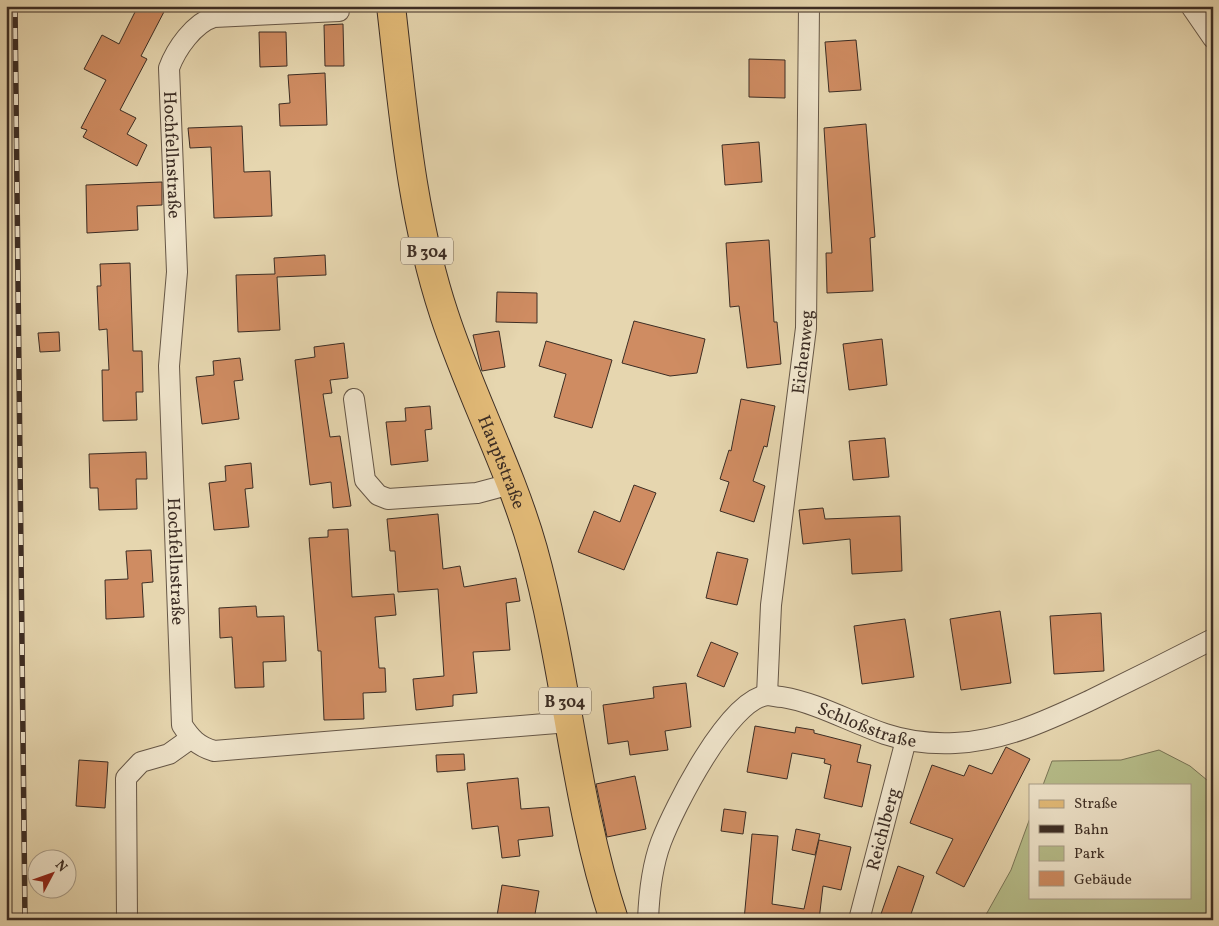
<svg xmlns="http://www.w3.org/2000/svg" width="1219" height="926" font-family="Vollkorn,serif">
  <rect width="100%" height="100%" fill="#e6d6af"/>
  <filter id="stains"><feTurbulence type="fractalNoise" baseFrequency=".004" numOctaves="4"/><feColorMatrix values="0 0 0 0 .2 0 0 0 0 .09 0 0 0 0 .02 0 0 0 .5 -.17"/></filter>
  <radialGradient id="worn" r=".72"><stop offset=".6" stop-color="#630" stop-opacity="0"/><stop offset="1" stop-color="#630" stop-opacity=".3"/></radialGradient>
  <!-- green -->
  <polygon fill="#b6bd8a" stroke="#797557" points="1159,750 1190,766 1213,785 1213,920 983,920 1011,870 1030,818 1030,897 1190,897 1190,785 1043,785 1052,761 1121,760"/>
  <!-- building -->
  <g fill="#cf8c62" stroke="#3c2d24">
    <polygon points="138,6 167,6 141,56 147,59 120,110 136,118 127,134 147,145 137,166 83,137 87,130 81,128 106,80 84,69 102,35 119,44"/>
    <polygon points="343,24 344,66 325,66 324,25"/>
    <polygon points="259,32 286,32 287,66 260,67"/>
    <polygon points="856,40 861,90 829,92 825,42"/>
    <polygon points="749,59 785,60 785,98 749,97"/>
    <polygon points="325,73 327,125 280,126 279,104 290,103 288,75"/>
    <polygon points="866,124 875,237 870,238 873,291 827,293 826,253 832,253 824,128"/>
    <polygon points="242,126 244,172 270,171 272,216 214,218 211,147 190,148 188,128"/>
    <polygon points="759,142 762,182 725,185 722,145"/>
    <polygon points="162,182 162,205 137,206 138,230 87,233 86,185"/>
    <polygon points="769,240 774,322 777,322 781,364 747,368 739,306 730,307 726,243"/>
    <polygon points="325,255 326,275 277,277 280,330 238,332 236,275 275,274 274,258"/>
    <polygon points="130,263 133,351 142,351 143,392 136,392 137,420 103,421 102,370 109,370 107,329 99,330 97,286 101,286 100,264"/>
    <polygon points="497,292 537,293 537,323 496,322"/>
    <polygon points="634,321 705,339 697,373 670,376 622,363"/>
    <polygon points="499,331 505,367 482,371 473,335"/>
    <polygon points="59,332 60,351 40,352 38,333"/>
    <polygon points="882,339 887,385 849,390 843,344"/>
    <polygon points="546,341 612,360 592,428 554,417 566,374 539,366"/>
    <polygon points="344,343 348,378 330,380 332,393 323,394 330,437 340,436 351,506 333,508 331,482 310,485 295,360 315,357 314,347"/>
    <polygon points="240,358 243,380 234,381 239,419 202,424 196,377 214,375 213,361"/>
    <polygon points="741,399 775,406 767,447 764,446 753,481 765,486 754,522 720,511 729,482 720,479 729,450 731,451"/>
    <polygon points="430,406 432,429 425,430 428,461 391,465 386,422 406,421 405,408"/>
    <polygon points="885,438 889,477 853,480 849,441"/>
    <polygon points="146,452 147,479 136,479 137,509 99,510 98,488 90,488 89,454"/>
    <polygon points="251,463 253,488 245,489 249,527 214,530 209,483 226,481 225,466"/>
    <polygon points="634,485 656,493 624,570 578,552 594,511 620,522"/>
    <polygon points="823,508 825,519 900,516 902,571 852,574 850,539 803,544 799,510"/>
    <polygon points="438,514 443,569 460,566 464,587 516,578 520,601 506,603 510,650 473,652 477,693 453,695 453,706 416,710 413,679 444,676 438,589 398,592 395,551 390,551 387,519"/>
    <polygon points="348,529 352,597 394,594 396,615 375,617 379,668 385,668 386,692 363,693 364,719 324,720 321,651 318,651 309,538 328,537 328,530"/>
    <polygon points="151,550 153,582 142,583 144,617 106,619 105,580 128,579 126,551"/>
    <polygon points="717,552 748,559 737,605 706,598"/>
    <polygon points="256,606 257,617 284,616 286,661 263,662 264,687 235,688 232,637 220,638 219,608"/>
    <polygon points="1000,611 1011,683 961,690 950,619"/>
    <polygon points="1101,613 1104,671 1054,674 1050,616"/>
    <polygon points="905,619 914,677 862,684 854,626"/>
    <polygon points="711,642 738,653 724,687 697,676"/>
    <polygon points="686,683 691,727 665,731 668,750 630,755 628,741 608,744 603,705 654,698 653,687"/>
    <polygon points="755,726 795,733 796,727 814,730 814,733 861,745 857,762 871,765 862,807 824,798 831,765 824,763 825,759 792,753 787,779 747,772"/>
    <polygon points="1006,747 1030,759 964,887 936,873 953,839 910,823 932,765 964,776 969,765 992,774"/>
    <polygon points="464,754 465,770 437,772 436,755"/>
    <polygon points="79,760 108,762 105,808 76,806"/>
    <polygon points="635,776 646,829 607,837 596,784"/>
    <polygon points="518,778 521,809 549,807 553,836 518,840 520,856 502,858 498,826 472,829 467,783"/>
    <polygon points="724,809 746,812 743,834 721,831"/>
    <polygon points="796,829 820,834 815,855 792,850"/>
    <polygon points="752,834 778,836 772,904 804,909 819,840 851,847 841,890 823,886 819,920 744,920"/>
    <polygon points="898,866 924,876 909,920 895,920 881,914"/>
    <polygon points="502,885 539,891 534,920 497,916"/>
  </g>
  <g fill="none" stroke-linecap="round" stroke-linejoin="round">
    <defs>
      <g id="minor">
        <polyline points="1191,6 1213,38"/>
        <path id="s1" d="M339,11l-125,6c-20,6 -38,32 -45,51l8,204 -8,94 13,359c9,14 16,21 32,26l355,-29"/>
        <polyline points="354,399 365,480 378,495 388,499 477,493 511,484"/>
        <path id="s2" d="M767,695l4,-90 35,-277 3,-322"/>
        <polyline points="127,920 126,778 141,762 169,754 190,739"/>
        <path id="s3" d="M648,920c1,-26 4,-54 13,-78 13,-34 67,-142 106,-147 4,0 10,2 15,2 36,6 68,25 103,37 21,7 48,10 70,9 49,-2 93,-23 136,-43 41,-20 81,-40 122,-61"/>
        <path id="s4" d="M859,920l47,-180"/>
      </g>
      <g id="primary">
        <path id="s5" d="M391,6c12,104 20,208 53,308 26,80 66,154 89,235 34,122 41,250 81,371"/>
      </g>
    </defs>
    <!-- minor casing -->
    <use href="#minor" stroke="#665747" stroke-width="22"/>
    <!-- primary casing -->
    <use href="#primary" stroke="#3c2d24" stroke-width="30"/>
    <!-- minor -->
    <use href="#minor" stroke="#efe4cb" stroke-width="20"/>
    <!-- primary -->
    <use href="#primary" stroke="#e3bb78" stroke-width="28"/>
    <defs>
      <polyline id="rail" points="15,6 25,920"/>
    </defs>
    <!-- rail casing -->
    <use href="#rail" stroke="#3c2d24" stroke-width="5.5"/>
    <!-- rail -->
    <use href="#rail" stroke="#efe4cb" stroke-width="4" stroke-dasharray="11" stroke-linecap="butt"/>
  </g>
  <g text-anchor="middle" stroke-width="4" stroke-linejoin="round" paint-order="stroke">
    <!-- shield labels -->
    <g fill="#efe4cb" stroke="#726456" stroke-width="1">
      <rect x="401" y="237.5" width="52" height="27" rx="4"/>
      <rect x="539" y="687.5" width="52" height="27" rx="4"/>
    </g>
    <g font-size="16" font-weight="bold" fill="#3c2d24">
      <text x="427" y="257">B 304</text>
      <text x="565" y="707">B 304</text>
    </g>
    <!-- street labels -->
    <g font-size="18" fill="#3c2d24" stroke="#efe4cb">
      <text dy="6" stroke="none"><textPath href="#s1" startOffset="282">Hochfellnstraße</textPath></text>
      <text dy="6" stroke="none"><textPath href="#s2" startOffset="345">Eichenweg</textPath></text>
      <text dy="6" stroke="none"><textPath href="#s5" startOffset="472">Hauptstraße</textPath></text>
      <text dy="6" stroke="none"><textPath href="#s1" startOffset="689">Hochfellnstraße</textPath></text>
      <text dy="6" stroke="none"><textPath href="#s3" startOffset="370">Schloßstraße</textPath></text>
      <text dy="6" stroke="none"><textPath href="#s4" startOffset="94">Reichlberg</textPath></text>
    </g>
  </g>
  <!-- margin -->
  <rect width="1219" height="926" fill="none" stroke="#e6d6af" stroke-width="25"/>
  <rect x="8" y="8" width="1204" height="911" fill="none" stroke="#3c2d24" stroke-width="2.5"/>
  <rect x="12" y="12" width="1194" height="901" fill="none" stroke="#3c2d24"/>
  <!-- legend -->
  <rect x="1029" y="784" width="162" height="115" fill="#efe4cb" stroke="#a79b88"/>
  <rect x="1039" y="800" width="25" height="8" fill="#e3bb78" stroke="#a79b88"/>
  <text x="1074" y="808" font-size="15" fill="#3c2d24">Straße</text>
  <rect x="1039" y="825" width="25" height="8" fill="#3c2d24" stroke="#a79b88"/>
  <text x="1074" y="834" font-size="15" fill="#3c2d24">Bahn</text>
  <rect x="1039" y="846" width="25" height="15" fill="#b6bd8a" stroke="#a79b88"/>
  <text x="1074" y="858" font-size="15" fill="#3c2d24">Park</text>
  <rect x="1039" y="871" width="25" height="15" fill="#cf8c62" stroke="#a79b88"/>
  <text x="1074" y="884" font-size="15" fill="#3c2d24">Gebäude</text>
  <!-- north arrow -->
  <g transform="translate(52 874) rotate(49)"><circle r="24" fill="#efe4cb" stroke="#a79b88"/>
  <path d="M0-4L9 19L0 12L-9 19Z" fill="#8f2418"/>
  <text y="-8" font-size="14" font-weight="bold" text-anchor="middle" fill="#3c2d24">N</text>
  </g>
  <rect width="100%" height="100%" filter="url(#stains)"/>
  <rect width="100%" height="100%" fill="url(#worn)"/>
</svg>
